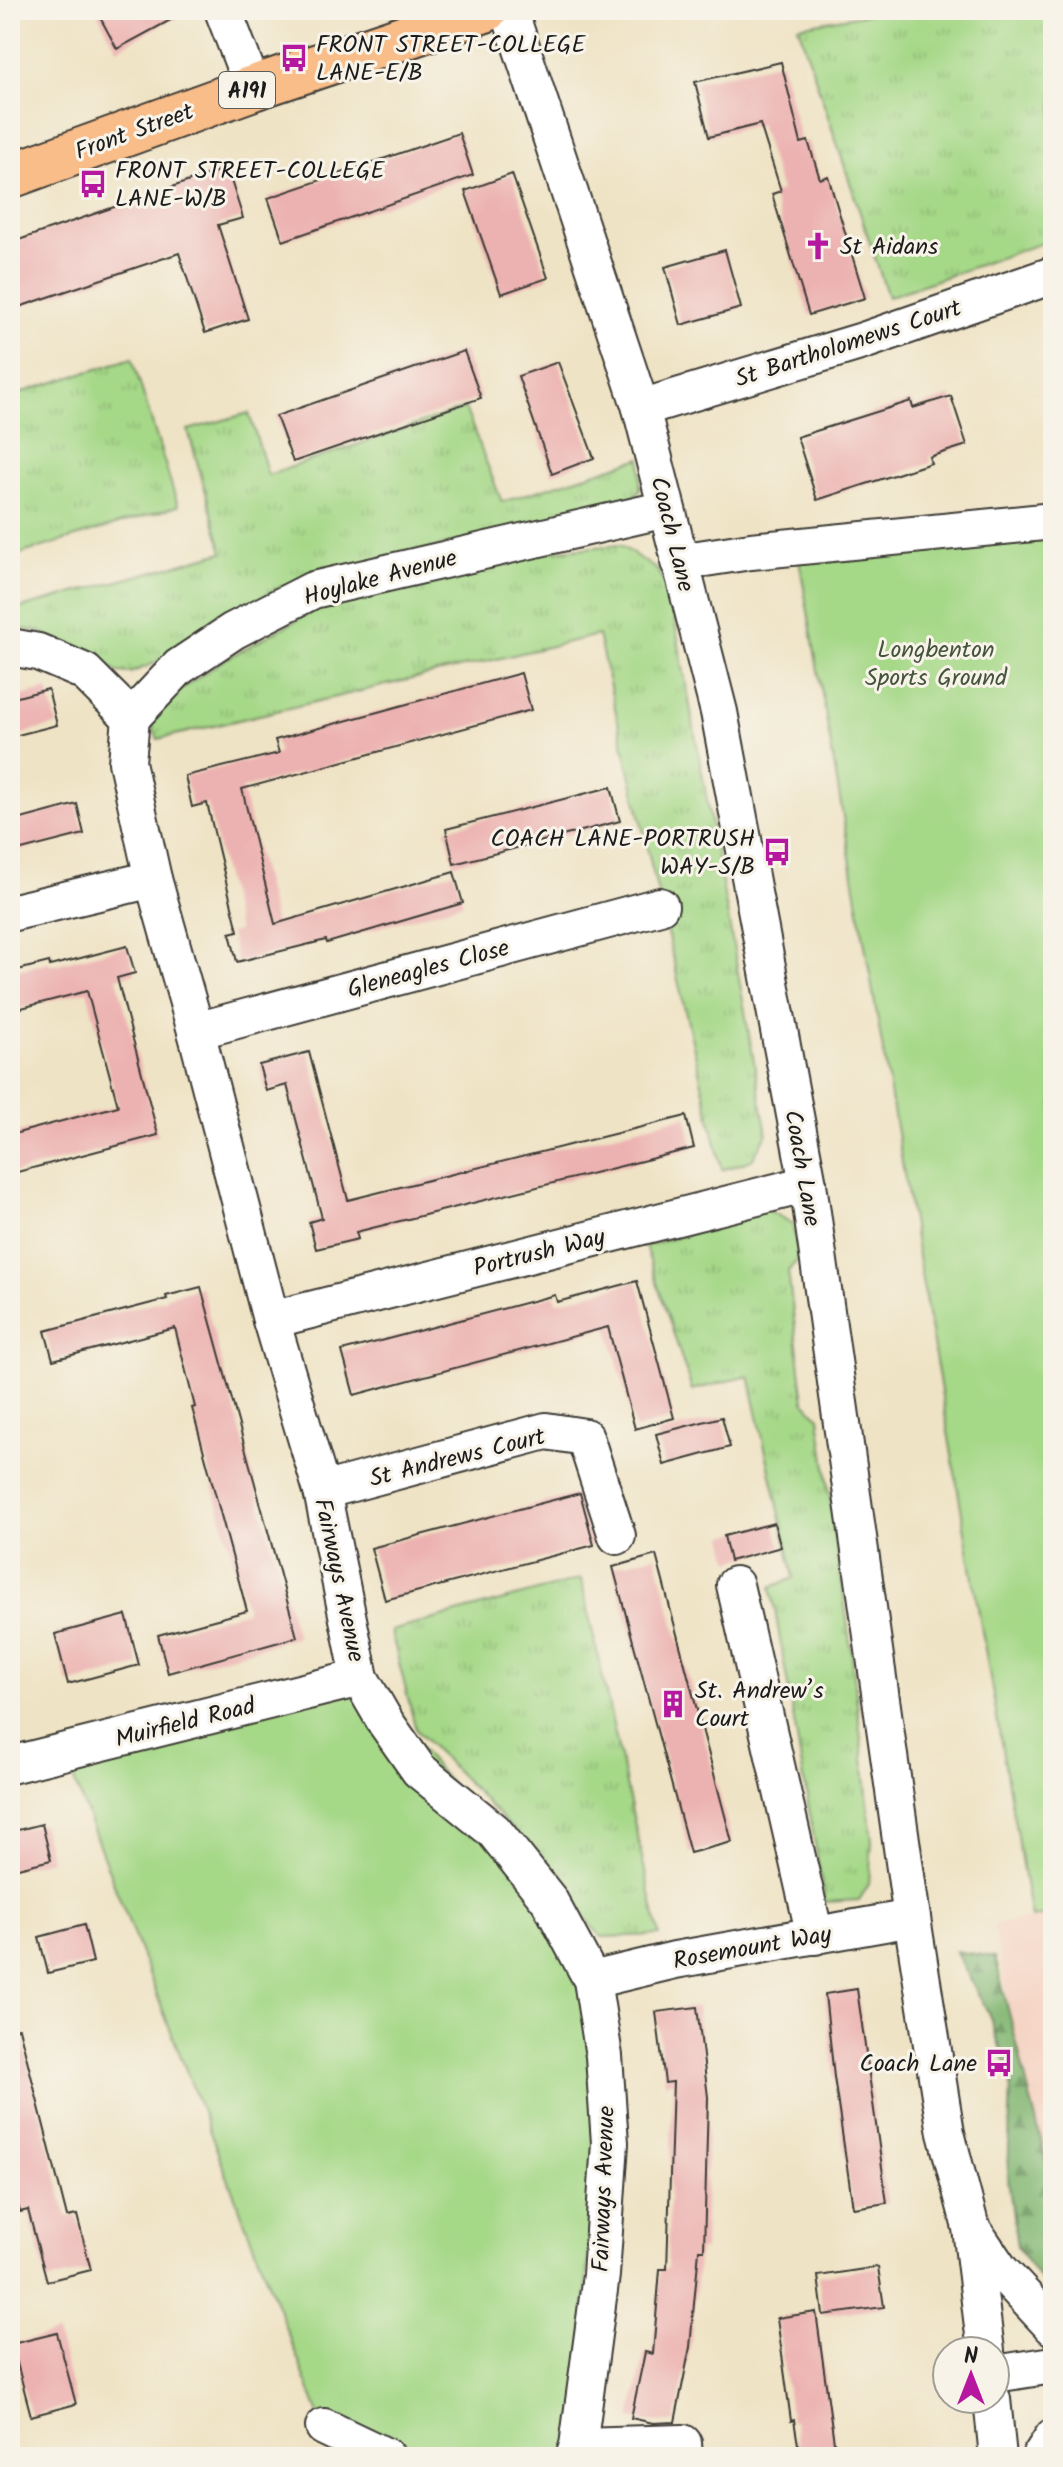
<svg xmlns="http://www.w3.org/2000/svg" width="1063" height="2467" font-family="Kalam,sans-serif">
  <defs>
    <pattern id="grass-tufts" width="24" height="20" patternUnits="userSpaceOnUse" patternTransform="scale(2)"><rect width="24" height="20" fill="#a5d887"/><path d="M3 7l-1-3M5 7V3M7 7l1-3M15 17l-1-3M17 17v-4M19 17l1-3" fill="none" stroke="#8db974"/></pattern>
    <pattern id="forest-firs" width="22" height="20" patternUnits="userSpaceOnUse" patternTransform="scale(2)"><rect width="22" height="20" fill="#84b874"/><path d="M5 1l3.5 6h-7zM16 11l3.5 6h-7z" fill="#6b955e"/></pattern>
  </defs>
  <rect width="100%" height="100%" fill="#f7f3e8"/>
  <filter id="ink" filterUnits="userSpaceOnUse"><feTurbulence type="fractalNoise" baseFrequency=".0125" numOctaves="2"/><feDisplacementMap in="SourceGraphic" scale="16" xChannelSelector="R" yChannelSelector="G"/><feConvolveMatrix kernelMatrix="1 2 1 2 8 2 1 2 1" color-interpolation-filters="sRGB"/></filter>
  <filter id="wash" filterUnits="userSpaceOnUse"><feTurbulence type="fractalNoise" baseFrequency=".006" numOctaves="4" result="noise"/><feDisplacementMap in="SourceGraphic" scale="32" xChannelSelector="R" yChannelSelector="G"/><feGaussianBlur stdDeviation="1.8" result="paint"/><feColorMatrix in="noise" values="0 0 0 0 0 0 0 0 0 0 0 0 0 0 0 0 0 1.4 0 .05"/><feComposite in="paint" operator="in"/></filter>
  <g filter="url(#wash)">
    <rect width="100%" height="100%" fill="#efe3c5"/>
    <!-- built -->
    <polygon fill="#f5d3c2" points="1053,1914 1053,2408 1032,2130 994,1925"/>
    <!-- grass -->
    <g fill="url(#grass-tufts)" stroke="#607a52" stroke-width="2">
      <polygon points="890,10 1053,10 1053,239 888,297 798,26"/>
      <polygon points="132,358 178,506 10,557 10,396"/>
      <polygon points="465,408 502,502 641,458 640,489 627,508 394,556 280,587 186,641 155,663 130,673 117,672 96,658 38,631 10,628 10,611 223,552 188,430 249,413 268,475"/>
      <polygon points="620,545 657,570 670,595 767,1134 752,1160 722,1170 598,635 158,739 148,719 166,700 222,661 324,605 536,552"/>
      <polygon points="761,1206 792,1223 799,1258 788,1271 804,1401 819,1417 852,1657 872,1841 869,1884 859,1900 825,1902 771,1587 794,1578 749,1376 692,1390 645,1246 709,1228 725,1214"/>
      <polygon points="581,1579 659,1935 601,1937 529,1846 416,1730 391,1631"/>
    </g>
    <!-- forest -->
    <polygon fill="url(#forest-firs)" stroke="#506a48" stroke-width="2" points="955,1951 995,1957 1051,2180 1053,2182 1053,2274 1042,2282 1017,2247 1008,2178 1011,2079 988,2012"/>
    <!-- park -->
    <g fill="#a5d887" stroke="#607a52" stroke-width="2">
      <polygon points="1053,528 1053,1914 1031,1918 799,559"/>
      <polygon points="360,1678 549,1900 604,2056 574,2457 387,2457 324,2427 63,1752"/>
    </g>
    <g id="blocks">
      <!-- building -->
      <g fill="#ecb2b1">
        <polygon points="96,10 189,10 117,49"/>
        <polygon points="781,62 801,143 808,141 820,179 828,176 865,298 809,315 772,194 781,191 760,124 709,137 695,82"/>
        <polygon points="459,133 473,175 283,241 268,198"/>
        <polygon points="227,168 243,218 218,225 248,319 205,333 179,253 10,310 10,243"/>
        <polygon points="512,174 548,278 501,294 465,191"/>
        <polygon points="725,250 741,308 681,325 665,267"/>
        <polygon points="464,351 481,398 293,462 276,416"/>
        <polygon points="558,362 594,458 552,474 518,376"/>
        <polygon points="951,396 967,445 929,457 931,463 817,500 797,437 911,401 913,408"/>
        <polygon points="521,673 531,710 242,789 275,924 454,872 463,903 327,943 326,940 237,962 230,933 238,931 207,803 192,807 185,776 279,753 275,740"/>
        <polygon points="48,689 57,725 10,737 10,699"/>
        <polygon points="611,787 620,821 454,864 446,829"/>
        <polygon points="77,804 84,834 10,853 10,822"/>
        <polygon points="127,946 135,973 117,978 158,1135 10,1174 10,1135 118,1106 87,991 10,1011 10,972 49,962 50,966"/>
        <polygon points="309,1052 348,1200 686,1116 694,1148 356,1232 358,1239 316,1249 309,1222 322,1218 287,1085 266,1091 259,1065"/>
        <polygon points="637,1281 674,1418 635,1429 608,1327 354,1395 342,1351 555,1295 557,1302"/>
        <polygon points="201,1287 297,1637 168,1673 158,1635 247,1611 192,1408 195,1407 175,1328 53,1360 45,1331 167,1299 166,1296"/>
        <polygon points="722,1417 730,1447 664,1465 656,1434"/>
        <polygon points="580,1493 594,1545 385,1600 371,1548"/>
        <polygon points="774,1523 781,1547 730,1561 724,1536"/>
        <polygon points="656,1555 732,1842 690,1853 613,1567"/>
        <polygon points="126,1615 139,1665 68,1684 55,1634"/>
        <polygon points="42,1824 51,1860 10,1870 10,1832"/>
        <polygon points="84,1925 93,1962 48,1973 39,1937"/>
        <polygon points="857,1989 887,2203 853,2208 834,2077 825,1994"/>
        <polygon points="697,2007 708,2097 704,2250 699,2250 690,2347 675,2422 653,2423 631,2418 645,2352 653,2354 660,2269 667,2269 673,2082 665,2083 656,2012"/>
        <polygon points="19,2028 67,2217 77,2215 91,2270 47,2281 28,2210 20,2212 10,2174 10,2029"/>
        <polygon points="878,2267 884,2307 823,2315 818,2276"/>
        <polygon points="816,2312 836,2457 800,2457 794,2420 791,2421 777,2318"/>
        <polygon points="57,2333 76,2404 31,2416 12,2344"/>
      </g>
    </g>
  </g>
  <g filter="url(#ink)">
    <use href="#blocks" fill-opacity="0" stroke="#3c3a35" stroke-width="2"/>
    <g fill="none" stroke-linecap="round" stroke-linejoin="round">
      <defs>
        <g id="minor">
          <polyline points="223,10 253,88"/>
          <polyline points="509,10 641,408 719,712 808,1184 912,1918 946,2133 971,2228 986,2351"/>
          <polyline points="641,408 863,341 1053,275"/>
          <polyline points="679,562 751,551 1053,521"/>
          <polyline points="10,647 38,652 85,672 131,718 179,667 233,631 313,590 666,509"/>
          <polyline points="131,718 127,762 153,879 196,1031 271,1320 322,1491 360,1678 386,1723 419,1770 494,1831 549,1900 592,1980 604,2056 610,2143 601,2275 578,2446 574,2457"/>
          <polyline points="10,913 153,879"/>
          <polyline points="196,1031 660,906"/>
          <polyline points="271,1320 808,1184"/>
          <polyline points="322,1491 546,1431 585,1437 617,1536"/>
          <polyline points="735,1585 815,1936"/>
          <polyline points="10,1765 360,1678"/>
          <polyline points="592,1980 675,1960 912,1918"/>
          <polyline points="975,2233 1000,2270 1053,2327"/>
          <polyline points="995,2374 1053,2365"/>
          <polyline points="992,2399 998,2457"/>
          <polyline points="324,2427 387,2457"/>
          <polyline points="578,2446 683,2443 684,2457"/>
          <polyline points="1040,2457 1053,2437"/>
        </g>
        <polyline id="major" points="10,176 253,88 485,10"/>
      </defs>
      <!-- minor casing -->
      <use href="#minor" stroke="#3c3a35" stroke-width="40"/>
      <!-- major casing -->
      <use href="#major" stroke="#3c3a35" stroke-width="48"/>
      <!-- minor -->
      <use href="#minor" stroke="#fff" stroke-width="36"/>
      <!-- major -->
      <use href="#major" stroke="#f8bd89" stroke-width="44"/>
    </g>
  </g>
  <!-- icons -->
  <defs>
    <symbol id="bus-bare" viewBox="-9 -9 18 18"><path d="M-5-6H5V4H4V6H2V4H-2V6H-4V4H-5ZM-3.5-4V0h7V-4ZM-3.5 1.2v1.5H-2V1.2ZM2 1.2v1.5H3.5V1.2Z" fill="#b5179e" stroke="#f7f3e8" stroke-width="2.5" paint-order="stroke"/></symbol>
    <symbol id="church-bare" viewBox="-9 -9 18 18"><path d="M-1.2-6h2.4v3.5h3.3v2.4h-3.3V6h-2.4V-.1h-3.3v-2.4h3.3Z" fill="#b5179e" stroke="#f7f3e8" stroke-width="2.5" paint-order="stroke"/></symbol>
    <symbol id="building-bare" viewBox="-9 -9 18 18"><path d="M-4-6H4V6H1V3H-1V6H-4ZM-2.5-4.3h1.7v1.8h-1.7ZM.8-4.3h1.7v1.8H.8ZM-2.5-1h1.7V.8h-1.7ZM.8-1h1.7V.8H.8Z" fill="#b5179e" stroke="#f7f3e8" stroke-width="2.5" paint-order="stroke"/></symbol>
  </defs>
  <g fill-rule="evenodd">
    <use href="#bus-bare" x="274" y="38" width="40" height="40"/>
    <use href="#bus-bare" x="73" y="164" width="40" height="40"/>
    <use href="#church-bare" x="798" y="226" width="40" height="40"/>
    <use href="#bus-bare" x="757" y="832" width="40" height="40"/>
    <use href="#building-bare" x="653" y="1684" width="40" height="40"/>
    <use href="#bus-bare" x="979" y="2043" width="40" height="40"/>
  </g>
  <g text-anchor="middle" stroke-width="6" stroke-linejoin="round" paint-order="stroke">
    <!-- shield labels -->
    <rect fill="#f7f3e8" stroke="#5e5c59" stroke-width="2" x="219" y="72" width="56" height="36" rx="6"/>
    <g font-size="22" font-weight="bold" fill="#1c1c1c">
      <text x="247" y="98">A191</text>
    </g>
    <!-- poi labels -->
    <g font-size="24" fill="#1c1c1c" stroke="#f7f3e8" text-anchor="start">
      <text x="316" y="52">FRONT STREET-COLLEGE<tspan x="316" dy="28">LANE-E/B</tspan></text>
      <text x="115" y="178">FRONT STREET-COLLEGE<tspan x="115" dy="28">LANE-W/B</tspan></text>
      <text x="840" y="254">St Aidans</text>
      <text x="755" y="846" text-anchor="end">COACH LANE-PORTRUSH<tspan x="755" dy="28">WAY-S/B</tspan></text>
      <text x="695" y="1698">St. Andrew’s<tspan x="695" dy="28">Court</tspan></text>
      <text x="977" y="2071" text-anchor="end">Coach Lane</text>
    </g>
    <!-- street labels -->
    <g font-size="24" fill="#1c1c1c" stroke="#f7f3e8">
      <text transform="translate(134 131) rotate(-20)" y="8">Front Street</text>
      <text transform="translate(848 343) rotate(-18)" y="8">St Bartholomews Court</text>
      <text transform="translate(673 534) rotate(76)" y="8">Coach Lane</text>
      <text transform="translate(380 577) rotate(-15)" y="8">Hoylake Avenue</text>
      <text transform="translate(428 968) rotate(-15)" y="8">Gleneagles Close</text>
      <text transform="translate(803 1168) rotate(80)" y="8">Coach Lane</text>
      <text transform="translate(539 1252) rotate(-14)" y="8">Portrush Way</text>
      <text transform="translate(457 1457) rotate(-14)" y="8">St Andrews Court</text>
      <text transform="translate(340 1580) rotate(78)" y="8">Fairways Avenue</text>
      <text transform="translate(185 1722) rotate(-14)" y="8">Muirfield Road</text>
      <text transform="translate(752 1947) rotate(-10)" y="8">Rosemount Way</text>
      <text transform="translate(603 2189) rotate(-88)" y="8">Fairways Avenue</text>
    </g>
    <!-- park labels -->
    <g font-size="24" fill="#45543c" stroke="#f7f3e8">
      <text x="936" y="657">Longbenton<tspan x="936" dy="28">Sports Ground</tspan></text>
    </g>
  </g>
  <!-- margin -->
  <rect width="1063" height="2467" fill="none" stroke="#f7f3e8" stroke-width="40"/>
  <!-- north arrow -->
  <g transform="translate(971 2375)"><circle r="38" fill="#f7f3e8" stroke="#9f9d96" stroke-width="2"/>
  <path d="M0-6L14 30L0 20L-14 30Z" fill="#b5179e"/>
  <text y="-12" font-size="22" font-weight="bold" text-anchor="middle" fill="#1c1c1c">N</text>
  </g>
</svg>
